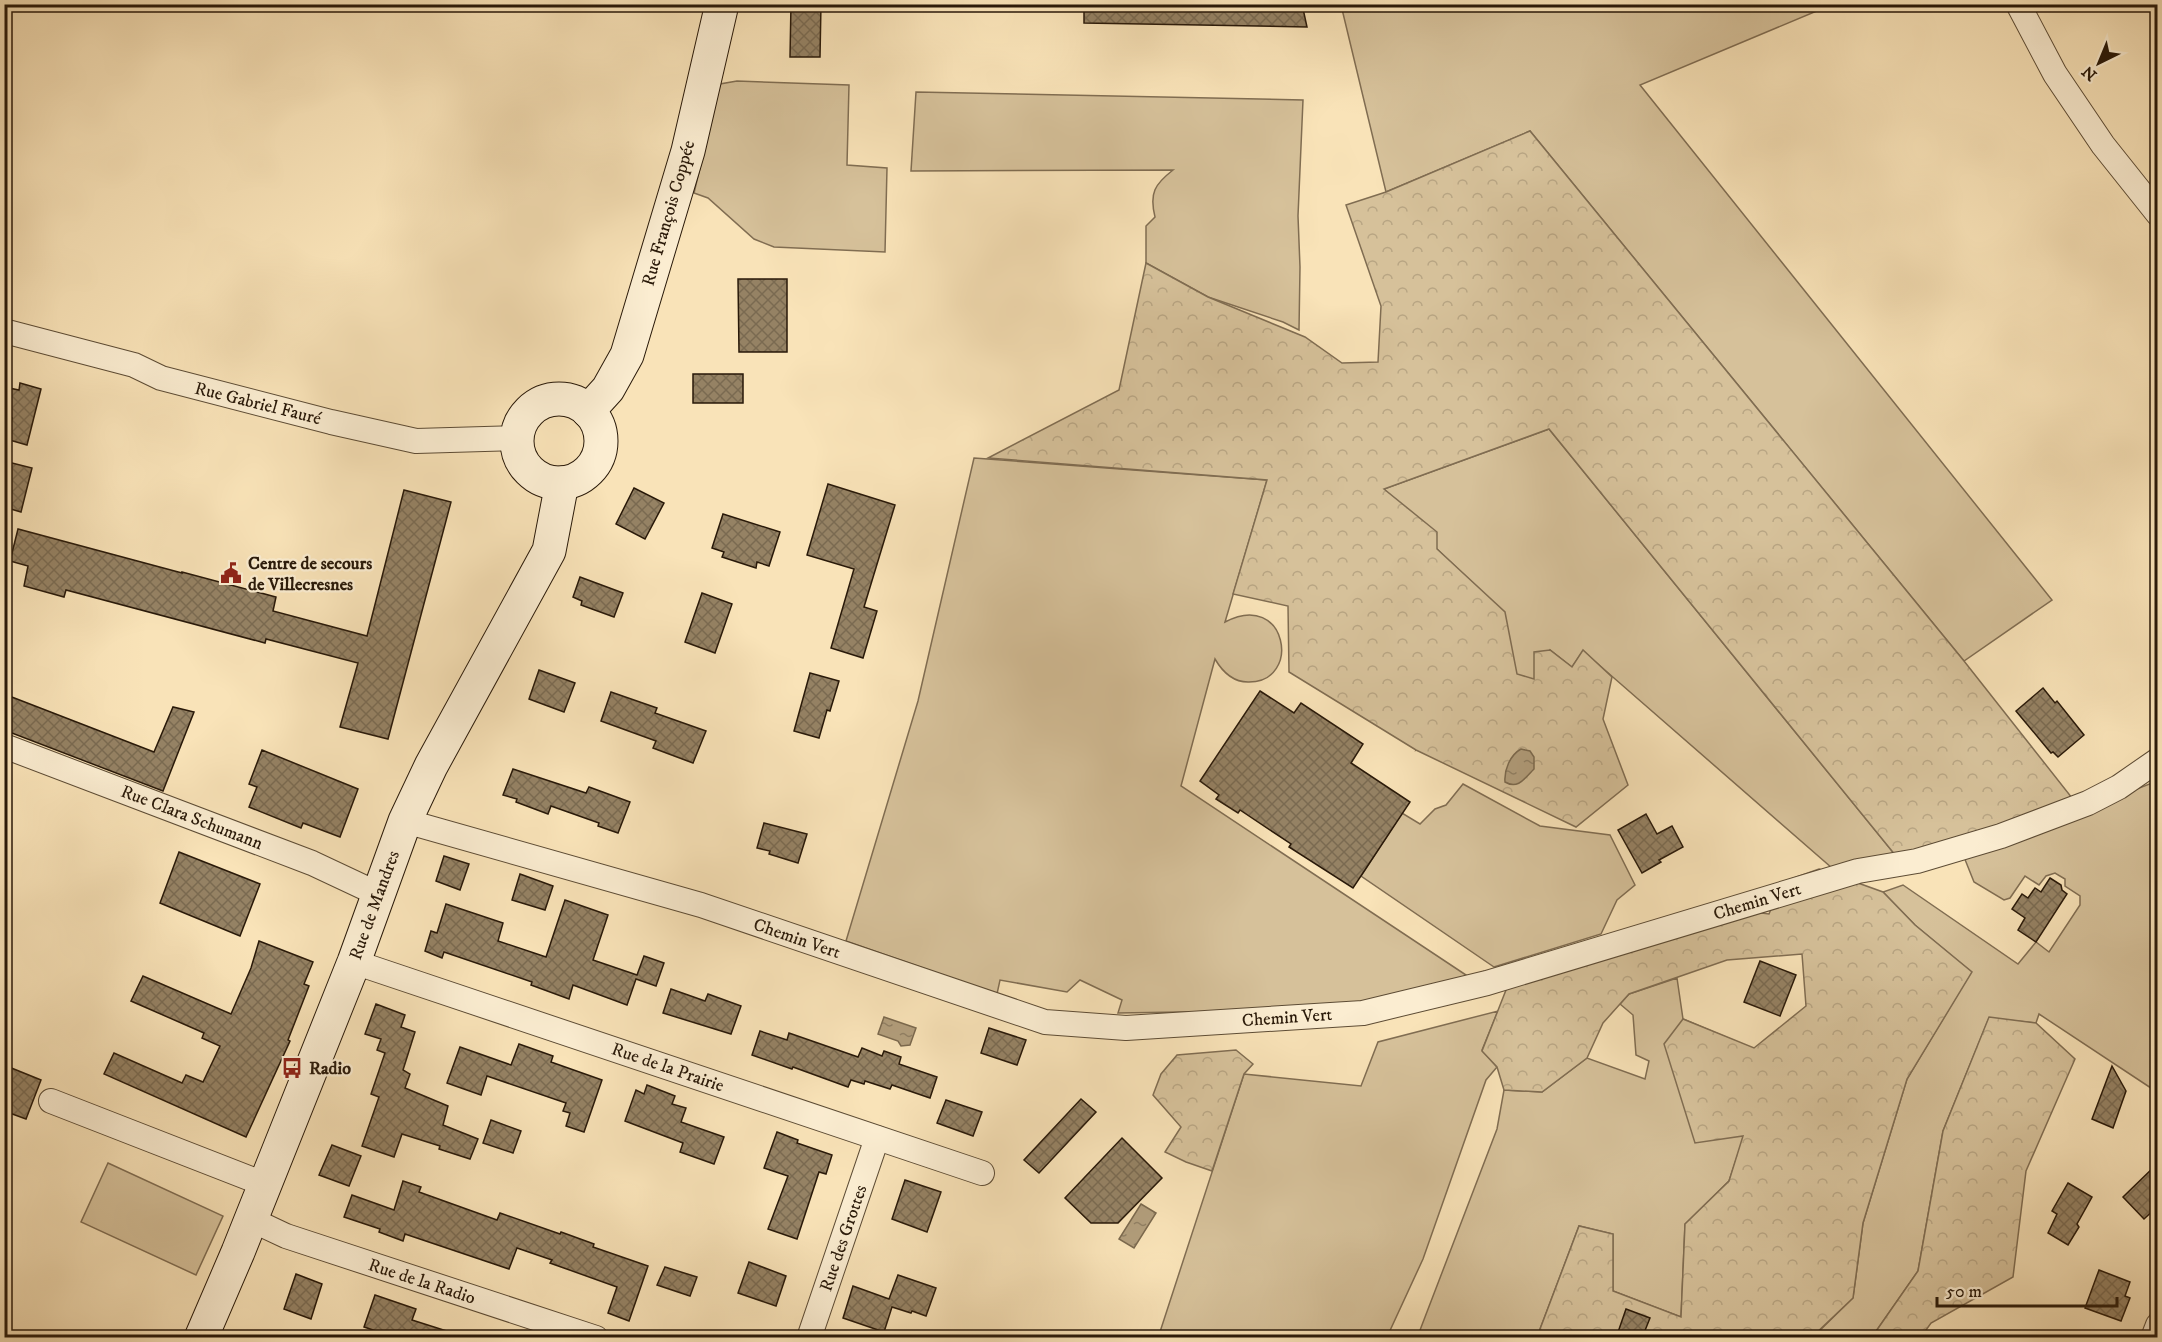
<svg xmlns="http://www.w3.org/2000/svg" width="2162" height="1342" font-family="'IM FELL DW Pica',serif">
  <defs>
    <pattern id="forest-crowns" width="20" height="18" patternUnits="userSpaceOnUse" patternTransform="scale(1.5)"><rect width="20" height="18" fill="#d6c19a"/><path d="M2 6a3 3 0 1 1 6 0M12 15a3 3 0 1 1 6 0" fill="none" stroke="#b8a583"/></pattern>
    <pattern id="water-ripples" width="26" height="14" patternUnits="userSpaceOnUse" patternTransform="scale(1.5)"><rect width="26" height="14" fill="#b29e7c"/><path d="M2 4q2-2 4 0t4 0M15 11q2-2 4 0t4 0" fill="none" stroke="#918064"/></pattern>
    <pattern id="building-cross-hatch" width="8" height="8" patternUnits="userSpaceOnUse" patternTransform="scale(1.5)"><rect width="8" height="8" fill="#958264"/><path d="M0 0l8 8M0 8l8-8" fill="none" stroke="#7a6a51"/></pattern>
  </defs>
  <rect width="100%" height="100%" fill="#f9e3b8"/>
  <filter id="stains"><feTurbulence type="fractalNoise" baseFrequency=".00333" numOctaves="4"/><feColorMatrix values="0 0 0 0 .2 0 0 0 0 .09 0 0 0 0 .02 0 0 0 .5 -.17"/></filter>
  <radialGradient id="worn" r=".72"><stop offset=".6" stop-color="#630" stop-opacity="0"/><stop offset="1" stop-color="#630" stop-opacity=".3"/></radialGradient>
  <!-- grass -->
  <g fill="#d6c19a" stroke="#806d52" stroke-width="1.5">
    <polygon points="1341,5 1831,5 1640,85 2052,600 1964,661 1530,131 1386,192"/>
    <polygon points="737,81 849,85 847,165 887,168 885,252 774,247 754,239 708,198 694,193 720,84"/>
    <path d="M916,92l387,8 -5,116 2,51 -1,63 -16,-8 -75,-25 -62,-34v-37l9,-9c-6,-24 0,-33 18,-47l-262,1z"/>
    <polygon points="1549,429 1896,856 1832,868 1583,651 1572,667 1550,650 1534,679 1416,750 1477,587 1437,549 1384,489"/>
    <path d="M974,458l293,22 -42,142c62,-33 78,61 23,60 -16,0 -26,-11 -33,-23l-34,127 288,191 -117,27 -110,7 -124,2 4,-13 -42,-20 -13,12 -67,-12 -3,14 -151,-53 72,-240z"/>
    <polygon points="2157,781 2157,1092 2039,1014 2036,1023 1989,1018 1943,1131 1918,1271 1872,1337 1812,1338 1853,1298 1863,1223 1907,1079 1971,972 1915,925 1883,892 1903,885 2018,964 2036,942 2049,952 2080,905 2080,896 2065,886 2065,879 2055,873 2046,876 2039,885 2025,876 2010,898 2004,900 1974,882 1964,857"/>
    <polygon points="1463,784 1540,826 1610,835 1635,885 1617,900 1601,934 1494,967 1361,876 1402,813 1420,824 1435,809 1446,805"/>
    <polygon points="1677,978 1683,1019 1754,1049 1744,1136 1729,1181 1685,1224 1681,1317 1613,1291 1613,1234 1579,1226 1537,1337 1417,1338 1497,1129 1504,1090 1542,1092 1587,1058 1645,1079 1649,1061 1636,1055 1633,1015 1620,1004 1629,994"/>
    <polygon points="1498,1011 1482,1050 1497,1067 1486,1080 1423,1259 1387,1337 1158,1338 1244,1074 1361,1086 1378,1042"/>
    <polygon points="108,1163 223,1216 196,1275 81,1222"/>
  </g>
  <!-- forest -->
  <g fill="url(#forest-crowns)" stroke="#806d52" stroke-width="1.5">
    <polygon points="1530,131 1964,661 2076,803 1896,856 1549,429 1384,489 1437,532 1437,549 1505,612 1517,674 1534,679 1534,652 1550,650 1572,667 1583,650 1612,677 1603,719 1628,785 1576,827 1416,750 1289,672 1288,606 1233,594 1267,480 988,458 1119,390 1146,263 1208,297 1305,337 1342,363 1378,362 1381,306 1346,205 1386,192"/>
    <polygon points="1819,869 1883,892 1915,925 1972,972 1907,1079 1863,1223 1853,1298 1812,1337 1537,1337 1579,1226 1613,1234 1613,1291 1681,1317 1685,1224 1729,1181 1743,1136 1695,1143 1664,1044 1683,1019 1754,1048 1806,1006 1802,954 1727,960 1629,994 1603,1023 1587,1058 1542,1092 1504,1090 1497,1067 1482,1051 1506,990 1545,959 1713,907 1769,914 1782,882"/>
    <polygon points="1989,1017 2036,1023 2075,1059 2026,1171 2013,1277 1931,1323 1921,1337 1872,1337 1918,1271 1943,1131"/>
    <polygon points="1236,1050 1253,1064 1244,1074 1212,1171 1186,1162 1165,1152 1181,1127 1153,1095 1161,1074 1177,1055"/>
  </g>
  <!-- water -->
  <g fill="url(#water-ripples)" stroke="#7b694e" stroke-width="1.5">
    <path d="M1521,749l9,2 4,6v12c-9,9 -16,21 -29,13 -1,-12 5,-27 16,-33z"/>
    <polygon points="884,1017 916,1028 910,1045 901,1046 898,1041 878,1034"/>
    <polygon points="1141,1204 1156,1213 1134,1248 1119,1239"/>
  </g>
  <!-- building -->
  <g fill="url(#building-cross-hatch)" stroke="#291909" stroke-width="1.5">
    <polygon points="791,4 821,4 820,57 790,57"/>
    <polygon points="1084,4 1302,4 1307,27 1084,23"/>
    <polygon points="738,279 787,279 787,352 739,352"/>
    <rect x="693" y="374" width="50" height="29"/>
    <polygon points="20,383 41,389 27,445 6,439 12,418 4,416 4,387 19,390"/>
    <polygon points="4,461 32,468 21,512 4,507"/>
    <polygon points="828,484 895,505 864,607 877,611 863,658 831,648 854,569 807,555"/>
    <polygon points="634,488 664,503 645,539 616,524"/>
    <polygon points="404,490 451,502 388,739 340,727 358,663 266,639 265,643 66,590 64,597 24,586 28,566 10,561 18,529 182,573 182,572 276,597 273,611 367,636"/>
    <polygon points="723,514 780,532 769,566 757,562 756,568 722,557 724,552 712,548"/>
    <polygon points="580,577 623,593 614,617 581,605 582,601 573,597"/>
    <polygon points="702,593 732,604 715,653 685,642"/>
    <polygon points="539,670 575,683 564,712 529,699"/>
    <polygon points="810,673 839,681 830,711 827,710 819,738 794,731"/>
    <polygon points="2043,688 2055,703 2057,701 2084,735 2058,757 2053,752 2051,753 2016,711"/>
    <polygon points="1260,691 1294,713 1301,703 1363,744 1351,763 1410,802 1353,888 1289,847 1291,844 1240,810 1238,813 1216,799 1219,795 1200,781"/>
    <polygon points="611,692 657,708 655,713 706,731 693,763 653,748 656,741 601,721"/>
    <polygon points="4,694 154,752 173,707 194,712 163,791 4,730"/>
    <polygon points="262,750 358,789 340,837 303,823 301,828 249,807 257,787 249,784"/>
    <polygon points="513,769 586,793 589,787 630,802 618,833 598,826 599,823 551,806 548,814 516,802 517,799 503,795"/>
    <polygon points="1646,814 1657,834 1672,826 1683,847 1659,860 1661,862 1642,873 1618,830"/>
    <polygon points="764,823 807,834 798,863 769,854 770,851 757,848"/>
    <polygon points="179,852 260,884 240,936 160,903"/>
    <polygon points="444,856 469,864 460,890 436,881"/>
    <polygon points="520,874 553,886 545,910 512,900"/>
    <polygon points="2050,878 2061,885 2062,890 2067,894 2036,942 2018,930 2025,918 2012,909 2022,894 2028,898 2035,888 2041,892"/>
    <polygon points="565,900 608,915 593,960 637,975 644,956 664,963 656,986 636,979 627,1005 573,985 569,999 531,985 532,982 444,952 442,958 425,951 431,931 437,933 446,904 503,923 498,941 546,957"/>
    <polygon points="259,941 313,962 304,984 309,986 288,1040 290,1041 246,1137 104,1074 114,1053 182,1083 186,1075 203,1082 220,1046 202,1038 204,1033 131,1001 143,976 231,1014 251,968"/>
    <polygon points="1760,961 1796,975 1780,1016 1744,1002"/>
    <polygon points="671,989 705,1001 708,994 741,1006 731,1034 663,1013"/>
    <polygon points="376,1004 405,1015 401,1027 415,1032 403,1070 410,1074 405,1088 448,1106 443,1125 478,1139 470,1159 439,1149 440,1146 402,1134 394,1157 362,1146 379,1097 371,1094 385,1053 377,1050 381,1039 365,1034"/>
    <polygon points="989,1028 1026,1040 1017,1065 981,1053"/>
    <polygon points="760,1031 787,1040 789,1033 858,1057 862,1048 882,1056 884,1051 901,1057 899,1064 937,1077 930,1098 892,1085 890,1089 865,1081 864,1084 851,1080 848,1087 793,1067 792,1069 752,1055"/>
    <polygon points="519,1044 553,1056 551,1062 602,1080 584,1132 566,1126 570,1113 563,1111 566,1103 487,1076 481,1095 447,1083 460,1047 511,1065"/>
    <polygon points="4,1065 41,1080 26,1119 4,1111"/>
    <polygon points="2112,1066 2126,1091 2113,1128 2092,1119"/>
    <polygon points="647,1085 675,1096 672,1104 686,1108 681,1122 724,1137 714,1164 680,1152 683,1143 625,1121 636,1090 644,1094"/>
    <polygon points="1081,1099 1096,1112 1039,1173 1024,1160"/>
    <polygon points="946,1100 982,1112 973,1136 937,1123"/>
    <polygon points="491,1120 521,1131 513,1153 483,1143"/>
    <polygon points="777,1132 798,1140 797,1143 832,1155 826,1174 819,1172 797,1239 768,1229 788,1176 764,1168"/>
    <polygon points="1122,1138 1162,1178 1118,1223 1091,1223 1065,1198"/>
    <polygon points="332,1145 361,1156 349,1186 319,1175"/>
    <polygon points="2157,1164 2157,1207 2144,1219 2123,1197"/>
    <polygon points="905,1180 941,1192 927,1232 892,1219"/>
    <polygon points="403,1181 421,1187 419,1192 497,1220 500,1213 560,1234 561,1232 594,1244 593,1247 648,1266 629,1321 608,1313 617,1287 550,1263 552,1260 517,1248 509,1269 405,1234 403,1241 379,1232 380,1229 344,1217 352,1195 394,1210"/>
    <polygon points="2068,1183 2092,1197 2077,1224 2079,1227 2068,1245 2048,1233 2057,1214 2052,1211"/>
    <polygon points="749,1262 786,1276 776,1306 738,1293"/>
    <polygon points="665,1267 697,1277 690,1296 657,1285"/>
    <polygon points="2099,1270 2130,1282 2125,1296 2130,1298 2121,1321 2085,1308"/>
    <polygon points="296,1274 322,1284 311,1319 284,1309"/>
    <polygon points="898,1275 936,1288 926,1316 912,1311 911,1313 892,1307 884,1332 843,1318 853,1286 889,1299"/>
    <polygon points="375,1295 416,1309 412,1320 453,1333 452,1338 397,1338 364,1327"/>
    <polygon points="1626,1309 1650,1318 1642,1338 1616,1338"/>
  </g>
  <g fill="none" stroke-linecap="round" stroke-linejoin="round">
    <defs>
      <g id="street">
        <polyline points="2018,4 2055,74 2103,145 2158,214"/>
        <polyline points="4,331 134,365 161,378 331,422 416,441 517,438"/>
        <polyline points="4,746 312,863 378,894"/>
        <polyline points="405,821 701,905 1045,1022 1126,1028 1363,1013 1487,983 1858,871 1917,861 2001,836 2088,803 2119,787 2158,760"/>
        <polyline points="354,962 982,1173"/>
        <polyline points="51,1101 264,1184"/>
        <polyline points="250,1219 286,1236 596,1338"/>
        <polyline points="809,1338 877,1138"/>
        <polyline points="2153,1338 2158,1325"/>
      </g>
      <g id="secondary">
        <circle cx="559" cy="441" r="42"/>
        <polyline points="588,411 608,389 627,355 688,151 722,4"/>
        <polyline points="201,1338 238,1252 354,962 405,821 431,766 549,551 562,483"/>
      </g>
    </defs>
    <!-- street casing -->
    <use href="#street" stroke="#5d4c35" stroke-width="26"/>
    <!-- secondary casing -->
    <use href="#secondary" stroke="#291909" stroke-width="35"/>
    <!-- street -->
    <use href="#street" stroke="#fbedd1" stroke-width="24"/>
    <!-- secondary -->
    <use href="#secondary" stroke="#fbedd1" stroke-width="33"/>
  </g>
  <!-- icons -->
  <defs>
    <symbol id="civic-bare" viewBox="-9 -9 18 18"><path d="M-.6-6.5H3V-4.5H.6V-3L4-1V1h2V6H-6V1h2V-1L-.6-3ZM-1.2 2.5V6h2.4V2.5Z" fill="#8f2418" stroke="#fbedd1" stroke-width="2.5" paint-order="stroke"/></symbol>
    <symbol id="bus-bare" viewBox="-9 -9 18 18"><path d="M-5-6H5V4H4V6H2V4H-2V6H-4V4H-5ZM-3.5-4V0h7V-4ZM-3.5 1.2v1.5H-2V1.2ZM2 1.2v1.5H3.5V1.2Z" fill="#8f2418" stroke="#fbedd1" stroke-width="2.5" paint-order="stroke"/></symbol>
  </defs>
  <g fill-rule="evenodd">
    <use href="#civic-bare" x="216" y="558" width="30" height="30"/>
    <use href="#bus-bare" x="277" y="1053" width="30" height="30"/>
  </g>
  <g text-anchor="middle" stroke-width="4.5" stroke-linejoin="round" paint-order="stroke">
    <!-- street labels -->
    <g font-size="18" fill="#291909" stroke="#fbedd1">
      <text transform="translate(668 213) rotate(-74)" y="6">Rue François Coppée</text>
      <text transform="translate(258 403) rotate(14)" y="6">Rue Gabriel Fauré</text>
      <text transform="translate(192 817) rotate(21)" y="6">Rue Clara Schumann</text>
      <text transform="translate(1757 901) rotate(-17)" y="6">Chemin Vert</text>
      <text transform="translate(374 905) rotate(-70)" y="6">Rue de Mandres</text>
      <text transform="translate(797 938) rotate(19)" y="6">Chemin Vert</text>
      <text transform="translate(1287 1017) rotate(-4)" y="6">Chemin Vert</text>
      <text transform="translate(668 1067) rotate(19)" y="6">Rue de la Prairie</text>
      <text transform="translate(843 1238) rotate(-71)" y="6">Rue des Grottes</text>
      <text transform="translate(422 1281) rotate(18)" y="6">Rue de la Radio</text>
    </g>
    <!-- poi labels -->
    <g font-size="18" font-weight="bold" fill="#291909" stroke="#fbedd1" text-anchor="start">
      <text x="248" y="569">Centre de secours<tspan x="248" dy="21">de Villecresnes</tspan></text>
      <text x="309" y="1074">Radio</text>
    </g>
  </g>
  <!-- margin -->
  <rect width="2162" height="1342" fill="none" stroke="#f9e3b8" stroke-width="24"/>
  <rect x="6" y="6" width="2150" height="1330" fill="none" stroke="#291909" stroke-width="3"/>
  <rect x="12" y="12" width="2138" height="1318" fill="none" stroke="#291909" stroke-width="1.5"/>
  <!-- north arrow -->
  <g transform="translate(2099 63) rotate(223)" stroke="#fbedd1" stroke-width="4.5" paint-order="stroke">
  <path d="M0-4.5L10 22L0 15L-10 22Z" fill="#291909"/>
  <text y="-9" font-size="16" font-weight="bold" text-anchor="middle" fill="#291909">N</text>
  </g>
  <!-- scale -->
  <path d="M1937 1297v9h180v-9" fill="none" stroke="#291909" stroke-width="3"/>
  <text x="1946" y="1297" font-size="18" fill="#291909" stroke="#fbedd1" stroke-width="4.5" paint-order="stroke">50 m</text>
  <rect width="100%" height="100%" filter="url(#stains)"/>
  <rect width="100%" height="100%" fill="url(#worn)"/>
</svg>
